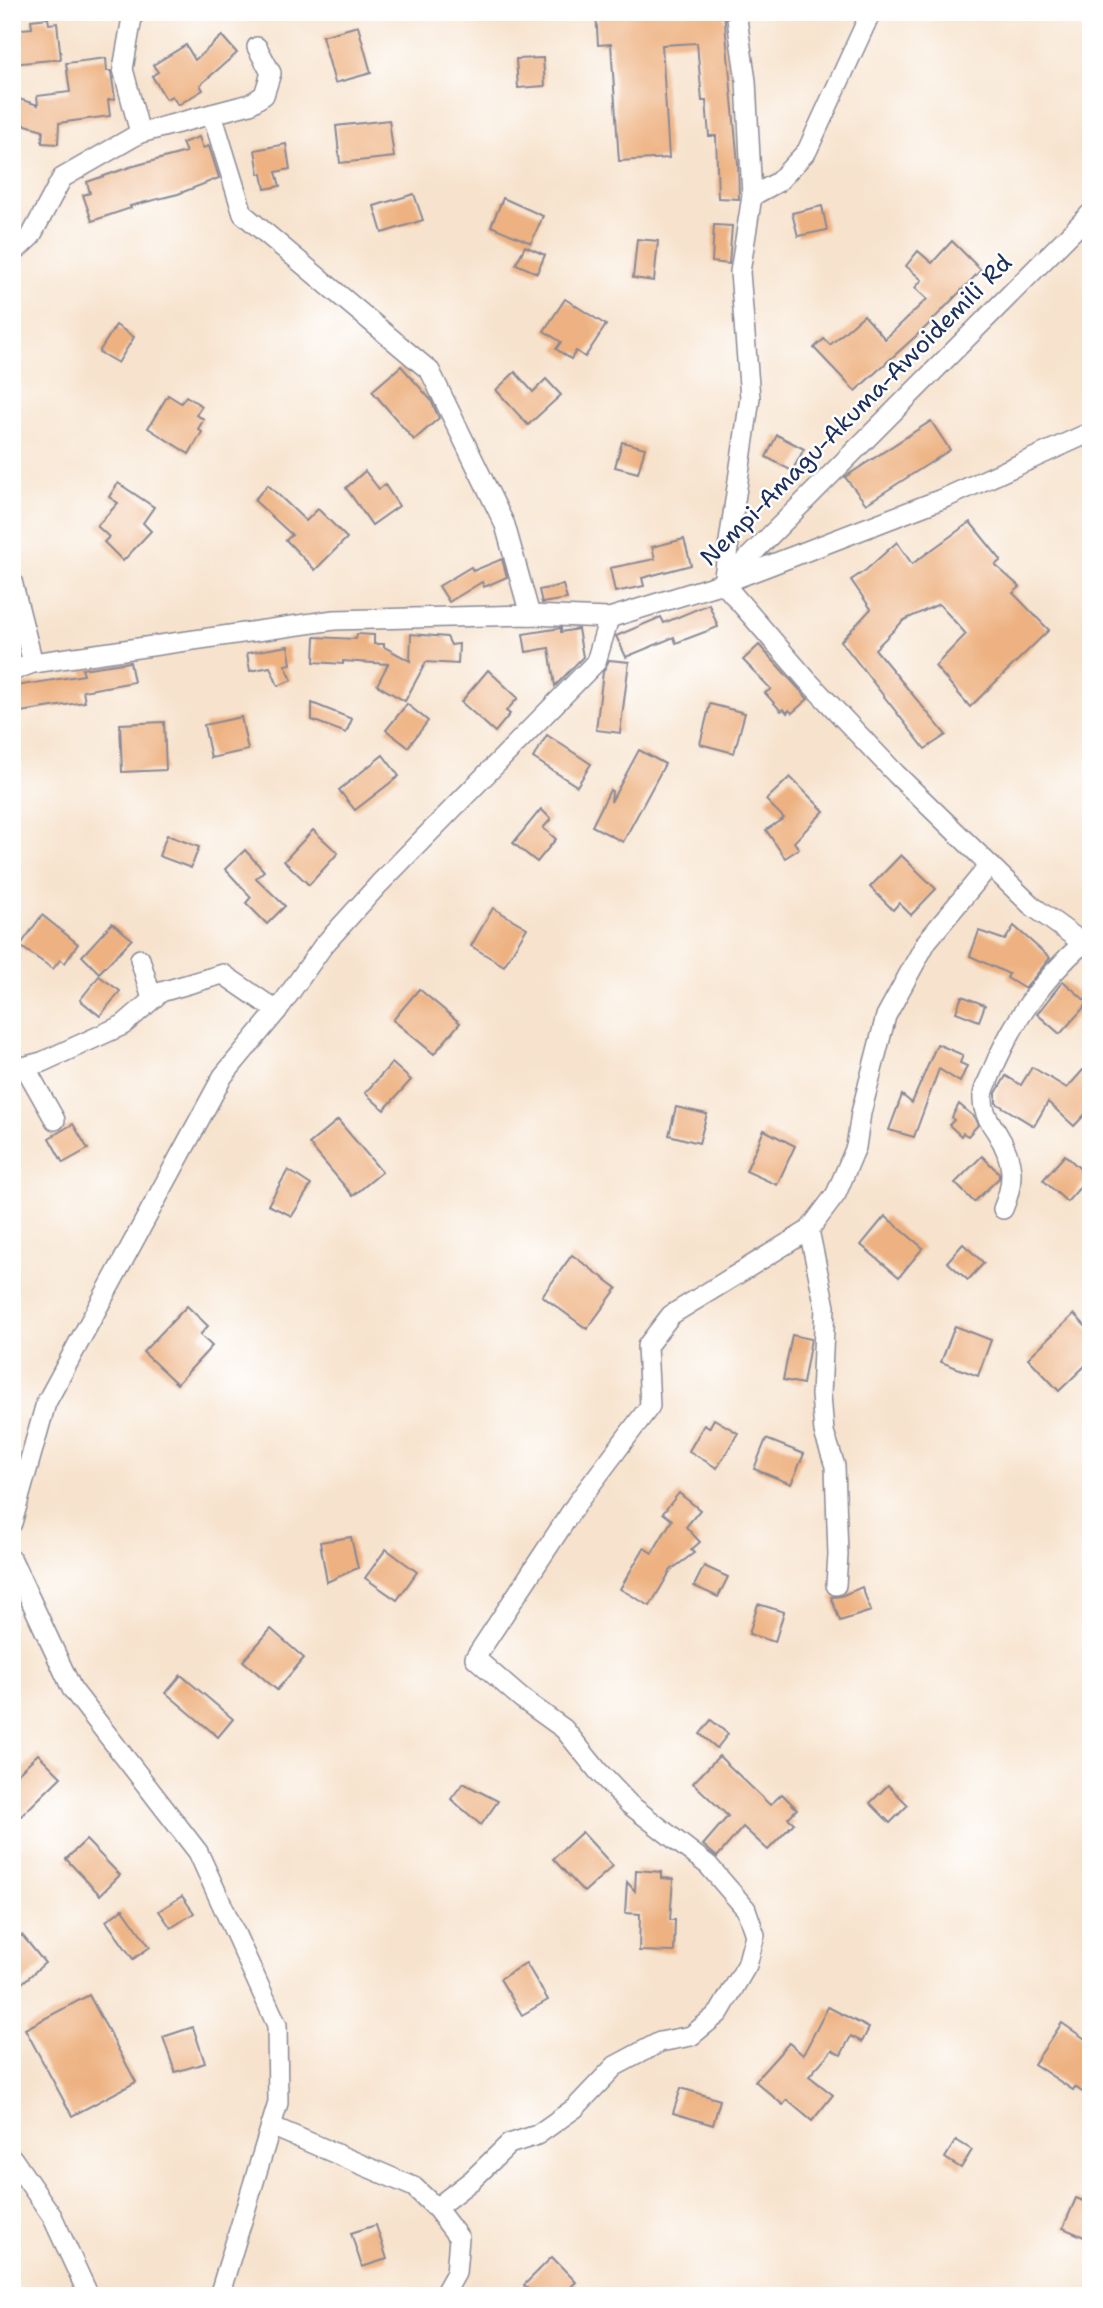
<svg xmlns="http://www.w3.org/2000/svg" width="1103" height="2308" viewBox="0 0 1103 2308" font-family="'Shantell Sans',sans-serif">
<rect width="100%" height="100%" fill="#fff"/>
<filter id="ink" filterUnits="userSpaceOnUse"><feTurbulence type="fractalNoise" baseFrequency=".0143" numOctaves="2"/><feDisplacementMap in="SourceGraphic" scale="14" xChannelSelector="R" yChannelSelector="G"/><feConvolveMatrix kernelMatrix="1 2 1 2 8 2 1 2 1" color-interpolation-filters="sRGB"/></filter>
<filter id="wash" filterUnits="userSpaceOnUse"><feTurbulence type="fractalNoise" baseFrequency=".00686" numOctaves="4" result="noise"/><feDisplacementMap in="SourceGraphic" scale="28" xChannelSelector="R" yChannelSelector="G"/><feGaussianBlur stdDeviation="1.57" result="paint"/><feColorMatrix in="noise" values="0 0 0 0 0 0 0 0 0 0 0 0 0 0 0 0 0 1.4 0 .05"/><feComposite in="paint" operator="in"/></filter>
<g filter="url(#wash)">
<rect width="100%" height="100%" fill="#f7e3cd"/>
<g id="blocks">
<g fill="#eeb282">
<path d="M596 12H724L738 164 739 199 718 198 716 136H709L706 101H702L697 43 662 45 669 158 619 161 611 44 598 45Z"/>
<path d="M48 18 49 24 57 23 61 59 12 64V30L32 28 31 20Z"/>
<path d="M358 26 371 73 335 83 322 36Z"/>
<path d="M222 36 237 53 200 85 203 90 178 105 172 96 166 99 152 76 158 72 153 65 186 45 195 60Z"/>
<path d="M106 58 107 71H111L115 99 108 100 110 116 59 123 58 144 42 143 43 130 12 121 16 98 38 105 37 96 70 92 66 63Z"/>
<path d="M543 58 545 86 518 88 516 59Z"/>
<path d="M389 120 394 157 340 163 336 126Z"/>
<path d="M199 137 203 148 209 146 219 178 178 194 130 206 131 208 92 221 83 195 90 193 87 182 130 167 186 152 182 143Z"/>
<path d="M286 144 290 169 276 172 280 186 265 189 262 174H259L255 150Z"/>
<path d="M414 194 423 220 382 233 374 206Z"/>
<path d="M503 198 543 216 531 243 491 226Z"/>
<path d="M822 206 827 230 798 236 792 213Z"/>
<path d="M714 225 732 226 729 264 712 262Z"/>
<path d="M637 239 658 241 654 281 633 278Z"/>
<path d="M952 241 981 270 926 327 855 391 814 348 824 339 830 345 864 315 885 339 927 299 915 288 922 280 906 266 918 251 932 263Z"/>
<path d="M525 246 545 255 537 273 516 264Z"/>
<path d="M565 299 606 325 585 357 576 351 571 359 556 349 561 342 544 331Z"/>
<path d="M116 325 134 337 118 363 99 352Z"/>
<path d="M401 366 431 400 439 418 414 440 372 391Z"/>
<path d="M515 372 533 392 546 379 561 395 528 425 496 390Z"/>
<path d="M168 395 181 403 186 396 202 406 196 415 204 419 198 429 202 432 189 454 148 428Z"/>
<path d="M931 421 950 450 866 504 845 477Z"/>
<path d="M777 435 804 449 792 471 766 457Z"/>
<path d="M622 442 645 448 638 473 615 467Z"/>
<path d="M365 471 379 489 385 485 399 506 372 525 346 488Z"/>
<path d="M118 483 154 507 143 523 151 531 123 561 104 542 109 537 97 526 118 503 109 497Z"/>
<path d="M268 485 306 521 318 509 347 538 315 570 286 540 292 535 254 500Z"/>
<path d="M970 522 1001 560 995 565 1020 587 1013 593 1049 630 970 707 935 666 966 634 939 604 904 620 875 649 946 735 925 749 841 641 871 609 851 580 866 570 897 542 912 564Z"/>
<path d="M684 539 691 565 642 578 644 586 615 592 610 568 655 559 652 547Z"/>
<path d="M502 559 507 577 484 587 482 582 449 602 439 586 471 567 473 571Z"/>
<path d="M563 585 567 599 542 603 539 590Z"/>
<path d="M709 604 718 627 676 643 674 637 626 657 616 636 661 617 664 623Z"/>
<path d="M561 628V632L578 629 583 657 555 686 549 648 526 652 523 634Z"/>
<path d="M357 634 374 635V644H384V647L410 661 411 634 447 637 451 645 459 644 458 664 426 662 405 701 377 685 388 664 343 661V664L314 662 315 637 356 639Z"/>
<path d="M759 645 808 699 792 713 789 710 787 713 784 709 781 711 765 693 771 689 743 660Z"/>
<path d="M288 646 291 664 285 665 292 680 278 686 270 667 250 671 247 653Z"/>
<path d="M609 660 629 662 620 733 596 730 603 672Z"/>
<path d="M130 662 134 682 83 691 85 702 20 712 16 686 84 675 82 669Z"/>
<path d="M488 670 518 698 506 711 510 714 495 732 461 702Z"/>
<path d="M312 703 352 719 346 733 312 720Z"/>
<path d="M407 704 428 721 408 747 386 730Z"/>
<path d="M710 704 745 713 734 753 700 744Z"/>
<path d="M241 717 248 750 211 758 204 725Z"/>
<path d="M164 722 166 770 122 772 120 724Z"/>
<path d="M547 735 591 764 577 786 533 758Z"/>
<path d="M639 750 665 764 623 842 592 826 610 790 612 791 611 802Z"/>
<path d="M383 755 399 776 355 810 339 790Z"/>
<path d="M790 777 824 811 794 842 799 849 785 858 766 830 784 818 766 800Z"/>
<path d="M541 809 551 819 543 828 556 839 537 862 513 843Z"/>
<path d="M313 830 338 853 309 885 284 861Z"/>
<path d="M167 835 199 847 191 868 159 856Z"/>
<path d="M245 850 264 871 256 878 285 906 267 924 246 903 251 897 225 869Z"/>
<path d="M901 855 936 889 911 915 899 903 893 910 870 887Z"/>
<path d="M493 908 527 928 504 966 471 946Z"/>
<path d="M42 915 78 944 65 963 60 960 53 969 20 946Z"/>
<path d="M112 923 132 939 99 973 82 956Z"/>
<path d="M1014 926 1050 958 1025 989 1007 978 1009 974 970 956 979 931 1005 940Z"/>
<path d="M99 976 120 991 100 1016 80 1000Z"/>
<path d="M1063 981 1088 1003 1060 1034 1037 1014Z"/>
<path d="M419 989 460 1023 434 1054 393 1020Z"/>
<path d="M962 996 985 1005 979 1021 956 1012Z"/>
<path d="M937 1044 963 1055 960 1063 967 1066 960 1082 939 1069 914 1137 889 1130 902 1095 912 1103Z"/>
<path d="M392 1063 411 1080 384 1110 365 1093Z"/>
<path d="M1032 1067 1067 1088 1083 1070 1091 1077V1108L1074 1126 1048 1102 1034 1126 996 1103V1093L1006 1076 1021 1085Z"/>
<path d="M959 1104 974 1117 978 1125 968 1136 963 1133 961 1136 949 1125 954 1120 952 1117Z"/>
<path d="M676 1107 707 1114 699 1143 669 1135Z"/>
<path d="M338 1120 382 1172 353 1196 309 1144Z"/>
<path d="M73 1124 88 1149 63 1163 49 1138Z"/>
<path d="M764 1130 795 1146 777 1185 746 1171Z"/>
<path d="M1065 1155 1089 1177 1067 1202 1043 1180Z"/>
<path d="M982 1156 999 1173V1178L974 1202 955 1183Z"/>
<path d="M288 1170 311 1185 292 1216 268 1205Z"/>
<path d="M885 1216 923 1248 899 1277 861 1245Z"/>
<path d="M963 1244 984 1263 968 1280 947 1262Z"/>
<path d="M572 1255 617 1288 587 1329 542 1296Z"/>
<path d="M187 1306 208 1326 200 1335 212 1346 177 1384 143 1352Z"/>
<path d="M1074 1314 1091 1332V1360L1059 1391 1028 1358Z"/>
<path d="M955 1326 991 1340 978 1376 941 1362Z"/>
<path d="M792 1335 811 1339 803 1384 783 1380Z"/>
<path d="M714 1419 738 1433 717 1468 689 1451 704 1425 709 1428Z"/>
<path d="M766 1439 804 1454 791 1484 754 1469Z"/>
<path d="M679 1493 700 1510 686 1527 700 1542 691 1550 694 1553 671 1570 650 1606 620 1589 644 1548 652 1553 672 1520 663 1513Z"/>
<path d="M351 1537 358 1568 327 1582 320 1542Z"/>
<path d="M386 1549 417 1572 397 1600 365 1578Z"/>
<path d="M704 1566 728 1577 718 1597 694 1586Z"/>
<path d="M862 1587 871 1611 840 1621 831 1597 841 1596Z"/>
<path d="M758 1604 784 1612 775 1642 749 1634Z"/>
<path d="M271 1629 304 1658 277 1690 243 1661Z"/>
<path d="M181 1675 233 1719 218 1737 166 1693Z"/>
<path d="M711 1720 728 1734 717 1748 700 1734Z"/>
<path d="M38 1754 61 1777 12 1825V1779Z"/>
<path d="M719 1756 770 1805 782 1794 797 1809 788 1818 794 1823 768 1850 743 1827 717 1857 703 1845 728 1816 693 1783Z"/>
<path d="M463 1783 498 1801 481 1825 451 1799Z"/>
<path d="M888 1785 908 1805 890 1823 870 1803Z"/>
<path d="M582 1832 613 1866 584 1892 553 1859Z"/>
<path d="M86 1840 120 1875 100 1895 66 1859Z"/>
<path d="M636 1870 661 1872V1878L673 1879 670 1920H675L674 1952 639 1951 640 1914 625 1913 627 1882 635 1891Z"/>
<path d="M182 1896 194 1913 171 1928 159 1911Z"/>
<path d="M123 1909 150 1947 133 1959 106 1921Z"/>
<path d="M22 1935 45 1963 21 1984 12 1973V1943Z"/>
<path d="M526 1963 548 2000 522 2015 500 1979Z"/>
<path d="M89 1995 136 2082 72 2116 25 2029Z"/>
<path d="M828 2007 869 2028 862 2042 851 2036 841 2055 832 2050 809 2076 833 2095 812 2121 787 2100 783 2105 755 2081 789 2043 803 2055Z"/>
<path d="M1062 2023 1091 2043V2063L1085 2071 1091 2075V2098L1075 2087 1073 2090 1034 2064Z"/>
<path d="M193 2027 205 2063 175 2072 163 2037Z"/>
<path d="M681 2088 720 2100 713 2125 673 2113Z"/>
<path d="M956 2140 972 2150 961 2168 945 2158Z"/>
<path d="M1076 2198 1091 2204V2240L1063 2228Z"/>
<path d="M376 2225 387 2259 362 2267 351 2233Z"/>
<path d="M552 2257 576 2282 562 2296H534L524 2285Z"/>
</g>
</g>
</g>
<g filter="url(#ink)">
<use href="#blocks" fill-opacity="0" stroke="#898996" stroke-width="2"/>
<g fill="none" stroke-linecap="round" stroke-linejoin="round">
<g stroke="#898996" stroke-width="22">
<g id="minor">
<path d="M133 12 123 69 140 133"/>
<path d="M736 12 746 81 752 196 740 272 750 398 723 583 807 680 896 774 1031 905 1091 949"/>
<path d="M212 114 250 104 264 95 271 73 257 47"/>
<path d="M752 196 778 182 807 151 871 12"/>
<path d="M12 254 31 236 62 178 140 133 212 114 243 214 430 371 505 525 530 615"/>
<path d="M12 581 33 663"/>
<path d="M729 581 947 497 1091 432"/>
<path d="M12 671 33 663 334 620 530 615 609 618 723 583 1091 213"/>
<path d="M140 959 152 999"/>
<path d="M25 1067 55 1120"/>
<path d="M12 1070 42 1062 123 1025 161 992 223 974 277 1011"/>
<path d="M1003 1209C1015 1181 1014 1160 997 1133 990 1122 983 1113 983 1099 982 1091 988 1082 991 1074 1012 1022 1041 981 1083 943"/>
<path d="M809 1230 825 1307 821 1395 824 1432 835 1466 838 1555 836 1585"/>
<path d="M12 1523 46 1403 223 1076 277 1011 323 946 379 884 596 662 609 618"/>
<path d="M12 1560 72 1689 198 1852 277 2025 278 2103 219 2296"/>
<path d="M271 2126 414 2187 436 2208 459 2238 456 2273 443 2296"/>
<path d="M12 2158 52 2216 89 2296"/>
<path d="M436 2208 472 2180 509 2144 537 2135 575 2108 615 2066 660 2042 691 2036 719 2013 747 1965 755 1935 746 1909 708 1865 629 1804 598 1771 564 1729 521 1698 475 1658 577 1503 650 1406 647 1346 671 1315 809 1230 836 1194 856 1147 861 1113 886 1016 927 941 989 866"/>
</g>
</g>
<use href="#minor" stroke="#fff" stroke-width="19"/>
</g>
</g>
<g text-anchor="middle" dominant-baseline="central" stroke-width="5" stroke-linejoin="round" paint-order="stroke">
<g font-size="24" fill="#1b2f5e" stroke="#fff">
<text transform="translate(856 410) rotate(-45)">Nempi-Amagu-Akuma-Awoidemili Rd</text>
</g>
</g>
<rect width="1103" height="2308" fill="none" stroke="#fff" stroke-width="42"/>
</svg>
